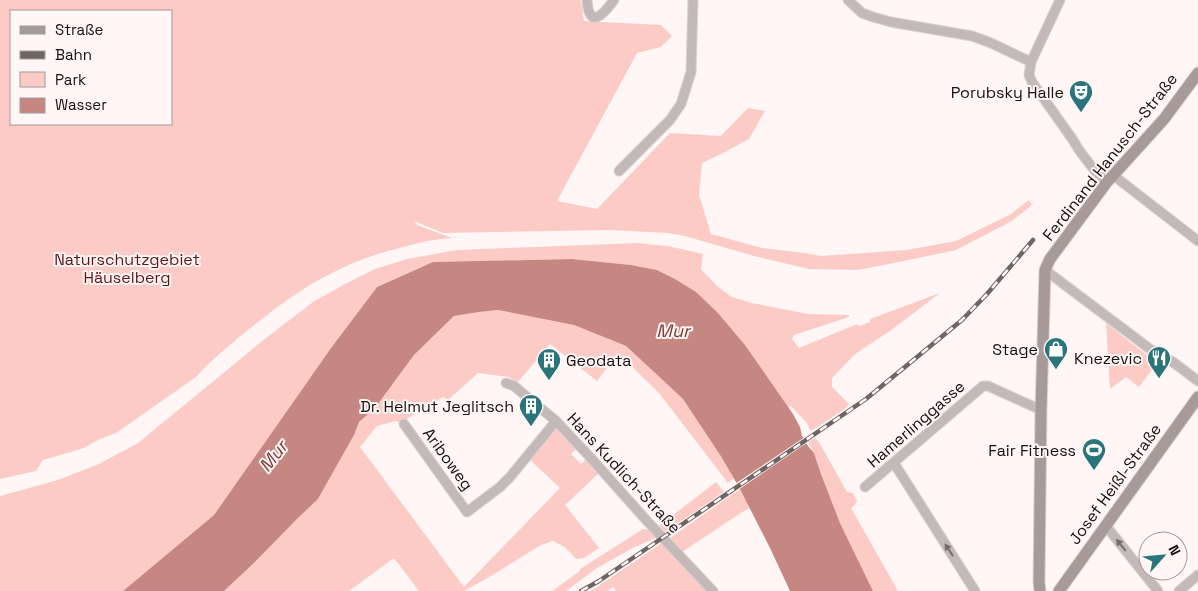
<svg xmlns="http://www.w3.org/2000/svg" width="1198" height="591" viewBox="0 0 1198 591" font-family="'Space Grotesk',sans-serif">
<rect width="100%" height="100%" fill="#fff6f5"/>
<g fill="#fdcbc6" fill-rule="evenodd">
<path d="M0 0H579L581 1 584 21 661 25 672 36 661 47 637 53 557 201 597 209 670 133 721 136 748 108 765 111 749 139 723 153 702 163 699 195 711 234 762 248 805 253 821 256 907 250 956 241 1011 214 1029 200 1032 205 1012 221 956 250 899 262 857 270 809 269 754 256 685 236 668 233 611 230 443 233 414 221 417 225 452 238C435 239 420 242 403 247 379 253 354 261 332 273 303 287 277 307 253 326 233 342 213 358 196 377L116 433 100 439 84 448 43 460 36 471 0 479ZM11 11H171V124H11Z"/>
<path d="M636 243 668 246 703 254 701 269 717 286 732 297 752 303 808 314 849 315V317L794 335 792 339 799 348 857 324 859 326 870 322V319L940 293 890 331 855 354 832 378V387L849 404 845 409 811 431 806 422 791 406 788 408 745 345 718 313 675 279 657 270 631 265 572 259 433 262 377 287 331 348 214 515 123 591H0V496L58 480 99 464 138 443 266 338 313 302 347 283 375 269 407 259 457 250Z"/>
<path d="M498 310 574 325 626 346 683 399 722 458 734 478 728 483 659 393 618 353 597 381 550 344 517 383 509 377 478 373 448 400 443 397 400 423 395 421 377 426 360 447 464 587 560 488 529 459 553 430H557L576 449 571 454 581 464 586 459 599 473 565 505 599 548 584 558 576 559 565 547 553 541 541 545 491 576 464 591H419L394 558 349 591H224L254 563 297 519 318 499 354 435 359 422 375 408 414 355 454 316 479 312Z"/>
<path d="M1106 323 1157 363 1139 387 1126 377 1110 389Z"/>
<path d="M815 438 819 442 847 492 853 493 857 501 855 505 851 508 898 591H873L840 523 821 474 814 453 808 442Z"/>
<path d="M716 482 724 492 665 532 659 526Z"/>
<path d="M740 489 750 507 682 552 670 538Z"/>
<path d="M643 529 652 530 657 537 631 549 597 568 566 591H552L580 571V569Z"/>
<path d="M662 543 708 591H616L613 587 608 591H591Z"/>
</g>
<path fill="#c68782" d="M572 259 631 265 657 270 675 279 696 292 718 313 745 345 793 414 800 427 802 436 808 446 814 453 821 474 840 523 873 591H790L770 548 740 489 722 458 683 399 626 346 574 325 498 310 479 312 454 316 414 355 375 408 359 422 354 435 318 499 297 519 254 563 224 591H123L214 515 331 348 377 287 433 262Z"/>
<path fill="#fff6f5" d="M805 437 808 442 738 490 735 484Z"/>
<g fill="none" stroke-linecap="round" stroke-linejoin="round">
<g stroke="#dad1d0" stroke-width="11">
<g id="street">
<path d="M587 0C589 30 603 15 614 0"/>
<path d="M848 0 862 13 873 17 891 22 972 36 991 43 1031 62 1029 75 1032 82 1073 140 1079 150 1095 171 1107 182"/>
<path d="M1031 62 1060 0"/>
<path d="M619 171 670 120 681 104 691 72 693 0"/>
<path d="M1113 175 1198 241"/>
<path d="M1045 270 1150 349 1173 362 1198 381"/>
<path d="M506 383 514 386 556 421 590 457 647 521 713 591"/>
<path d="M404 424 467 512 500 487 510 477 556 421"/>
<path d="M894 463 975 591"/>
<path d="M865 487 983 386H988L1041 410"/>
<path d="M1106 526 1158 591"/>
<path d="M1179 591 1198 575"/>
</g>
</g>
<g stroke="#dad1d0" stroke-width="13">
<g id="secondary">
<path d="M1040 591 1039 582 1041 410 1045 270 1050 259 1107 182 1164 119 1198 73"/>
<path d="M1059 591 1198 397"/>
</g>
</g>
<use href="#street" stroke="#c3b9b8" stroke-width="9"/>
<use href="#secondary" stroke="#a89a99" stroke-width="11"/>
<g stroke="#6e6665" stroke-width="4.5">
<path id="rail" d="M581 591 599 581 668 534 866 399 962 320 987 294 1033 240"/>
</g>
<use href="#rail" stroke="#fff6f5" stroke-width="2.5" stroke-dasharray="8" stroke-linecap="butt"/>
</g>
<defs><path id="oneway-solid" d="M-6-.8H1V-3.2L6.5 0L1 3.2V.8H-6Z" transform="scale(1.25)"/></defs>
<g fill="#766d6c">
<use href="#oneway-solid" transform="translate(1121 545) rotate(-129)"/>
<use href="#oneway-solid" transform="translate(949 550) rotate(-123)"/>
</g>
<defs>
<g id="theatre-pin" transform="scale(1.25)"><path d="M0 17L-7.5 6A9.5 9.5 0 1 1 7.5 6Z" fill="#2a747b" stroke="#fff6f5"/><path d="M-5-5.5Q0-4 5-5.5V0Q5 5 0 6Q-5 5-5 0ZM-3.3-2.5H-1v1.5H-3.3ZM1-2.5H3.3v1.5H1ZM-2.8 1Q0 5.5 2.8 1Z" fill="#fff"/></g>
<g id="shop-pin" transform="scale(1.25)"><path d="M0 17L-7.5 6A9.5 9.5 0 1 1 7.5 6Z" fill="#2a747b" stroke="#fff6f5"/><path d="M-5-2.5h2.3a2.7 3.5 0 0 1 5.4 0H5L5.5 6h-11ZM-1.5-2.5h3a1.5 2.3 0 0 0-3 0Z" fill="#fff"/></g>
<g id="restaurant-pin" transform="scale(1.25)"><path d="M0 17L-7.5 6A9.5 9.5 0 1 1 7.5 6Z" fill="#2a747b" stroke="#fff6f5"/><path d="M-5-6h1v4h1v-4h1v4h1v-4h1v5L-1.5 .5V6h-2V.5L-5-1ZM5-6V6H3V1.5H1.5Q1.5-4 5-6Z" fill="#fff"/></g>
<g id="building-pin" transform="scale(1.25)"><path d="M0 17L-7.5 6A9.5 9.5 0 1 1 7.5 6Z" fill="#2a747b" stroke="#fff6f5"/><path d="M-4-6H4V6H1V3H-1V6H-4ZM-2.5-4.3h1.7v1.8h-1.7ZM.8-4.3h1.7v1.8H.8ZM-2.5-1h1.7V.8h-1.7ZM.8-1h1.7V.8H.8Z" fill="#fff"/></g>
<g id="stadium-pin" transform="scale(1.25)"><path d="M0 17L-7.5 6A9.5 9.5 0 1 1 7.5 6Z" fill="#2a747b" stroke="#fff6f5"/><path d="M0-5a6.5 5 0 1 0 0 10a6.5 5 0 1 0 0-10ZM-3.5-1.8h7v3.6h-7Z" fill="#fff"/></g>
</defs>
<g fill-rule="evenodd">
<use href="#theatre-pin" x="1081" y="92"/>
<use href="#shop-pin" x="1056" y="349"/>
<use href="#restaurant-pin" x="1159" y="358"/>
<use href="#building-pin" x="549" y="360"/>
<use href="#building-pin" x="531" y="406"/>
<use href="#stadium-pin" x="1094" y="450"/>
</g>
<g text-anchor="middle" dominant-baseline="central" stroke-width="4" stroke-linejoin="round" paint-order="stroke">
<g font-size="16" fill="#17100f" stroke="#fff6f5" text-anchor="end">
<text x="1064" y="92">Porubsky Halle</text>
<text x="1038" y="349">Stage</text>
<text x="1142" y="358">Knezevic</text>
<text x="566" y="360" text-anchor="start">Geodata</text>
<text x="514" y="406">Dr. Helmut Jeglitsch</text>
<text x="1076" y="450">Fair Fitness</text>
</g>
<g font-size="16" fill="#17100f" stroke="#fff6f5">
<text transform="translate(1110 157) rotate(-52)">Ferdinand Hanusch-Straße</text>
<text transform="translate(916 424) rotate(-41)">Hamerlinggasse</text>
<text transform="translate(448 459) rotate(54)">Ariboweg</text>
<text transform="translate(624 473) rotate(47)">Hans Kudlich-Straße</text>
<text transform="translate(1115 484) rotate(-54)">Josef Heißl-Straße</text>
</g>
<g font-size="16" fill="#601415" stroke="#fff6f5">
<text x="127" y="259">Naturschutzgebiet<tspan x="127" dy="18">Häuselberg</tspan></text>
</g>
<g font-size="18" font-style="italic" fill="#833532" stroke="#fff6f5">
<text x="673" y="330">Mur</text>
<text transform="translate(273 456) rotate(-52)">Mur</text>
</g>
</g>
<rect x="10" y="10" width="162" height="115" fill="#fff6f5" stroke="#a29a99"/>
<rect x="20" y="26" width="25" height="8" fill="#a89a99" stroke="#a29a99"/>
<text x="55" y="35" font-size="15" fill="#17100f">Straße</text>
<rect x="20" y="51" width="25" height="8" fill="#6e6665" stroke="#a29a99"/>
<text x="55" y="60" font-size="15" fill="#17100f">Bahn</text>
<rect x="20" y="72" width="25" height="15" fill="#fdcbc6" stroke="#a29a99"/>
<text x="55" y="85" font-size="15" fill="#17100f">Park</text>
<rect x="20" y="98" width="25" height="15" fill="#c68782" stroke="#a29a99"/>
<text x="55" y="110" font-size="15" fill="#17100f">Wasser</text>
<g transform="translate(1163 556) rotate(63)"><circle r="24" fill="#fff6f5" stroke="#a29a99"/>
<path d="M0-4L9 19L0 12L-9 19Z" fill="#2a747b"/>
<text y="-8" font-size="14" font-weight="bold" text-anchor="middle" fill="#17100f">N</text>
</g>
</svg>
